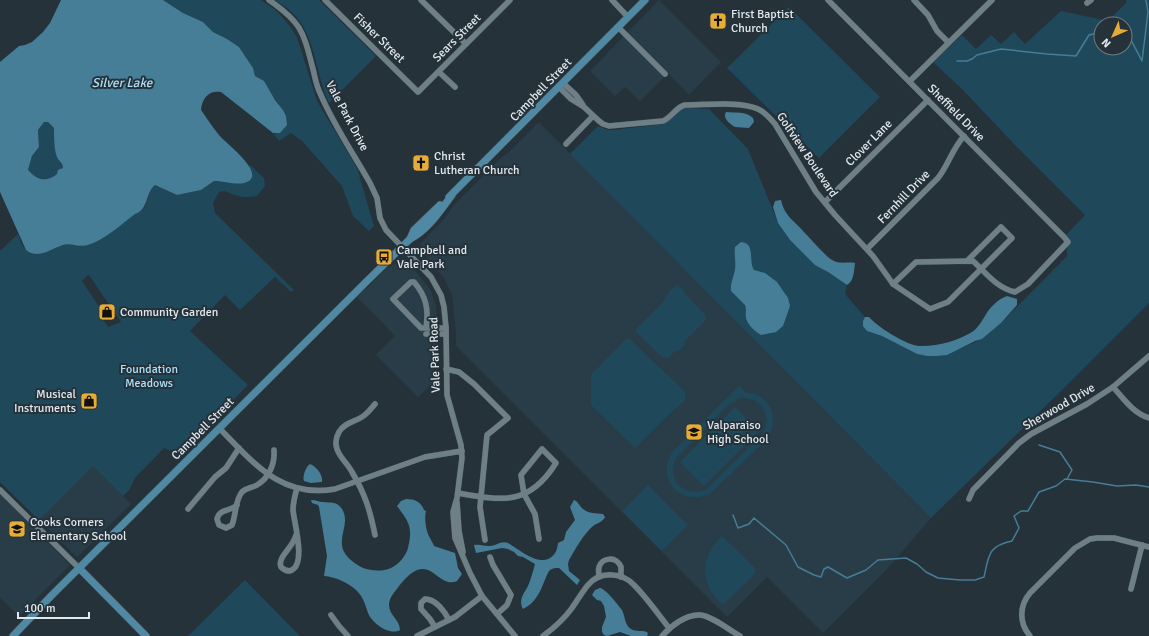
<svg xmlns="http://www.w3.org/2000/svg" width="1149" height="636" viewBox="0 0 1149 636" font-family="Signika,sans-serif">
<rect width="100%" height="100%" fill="#253239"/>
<g fill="#283d47">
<path d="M659 0 721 62 689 95 668 73 640 101 625 87 615 96 590 71Z"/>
<path d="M539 122 931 518 888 568 823 633 767 577 727 617 456 346V331L452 295 444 278 421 250 420 244 445 218 454 205 500 159 509 152Z"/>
<path d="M399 261H406L422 279 431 291 436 306 438 378 418 397 376 355 395 336 356 296 370 285 387 268Z"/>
<path d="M93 466 131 504 77 557 39 520Z"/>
<path d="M0 494 70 565 19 616 0 598Z"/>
</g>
<g fill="#1f485b" fill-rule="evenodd">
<path d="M163 0H261L277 11 289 25 297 37 317 101 357 168 374 226 369 231 353 216 342 186 302 141 291 133 279 141 273 133 275 134 284 128 283 110 260 79 255 76 253 68 239 47 227 39 213 32 203 22 183 13Z"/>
<path d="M275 0H319L376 56 329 103C316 76 316 40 297 18 291 10 283 5 275 0Z"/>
<path d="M1126 0H1149V303L1057 395 931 518 570 154 598 126 608 130H613L664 124C672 120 676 112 684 108L709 109 748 149 778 223 790 240 823 269 847 285 845 294 865 317 863 321 867 331 882 336 917 354 927 356H936L964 347 982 339 1001 323 1067 256 1066 235 1085 215 1013 143 963 90 933 62 962 35 976 49 991 35 1001 44 1014 32 1025 44 1061 11 1108 21 1127 2ZM1101 24H1125V48H1101Z"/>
<path d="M789 7 880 97 819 158 727 68Z"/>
<path d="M44 122H48L54 128C54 140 54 155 63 163V168C52 182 41 185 28 171L32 156 39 147 38 130Z"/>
<path d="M248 163 264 178 265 186 257 196C250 197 242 198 235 195 228 193 226 190 219 192L213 203 215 213 294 290 291 292 275 277 240 310 225 295 190 331 248 385 179 454 164 448 135 478 130 489 123 496 93 466 39 520 0 482V251L18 234C20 239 22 246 26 250 36 261 53 248 63 245 72 242 80 249 90 244 107 236 121 219 139 212L145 207 151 188 155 185 177 195 201 190 214 181 235 183 250 166ZM88 275H89L121 322 108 327 98 311 100 308 82 281Z"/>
<path d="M677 284 685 292 684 293 706 316V320L684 342 686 344 677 352 675 351 668 358 662 357 636 332V329L663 302 669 292Z"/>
<path d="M626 339H630L685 392V400L676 408 635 448 591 405V375Z"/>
<path d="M740 385C741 387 744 391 746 392 751 394 756 393 761 397 776 407 776 426 766 440L711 493C681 509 653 477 674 450ZM740 398C760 396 773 415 763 433L707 489C685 499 665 479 676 458L729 404Z"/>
<path d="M735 407 759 431 704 486 680 462Z"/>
<path d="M648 485 688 525 662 551 622 511Z"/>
<path d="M722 536 755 568V572L751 578 723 605C699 584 700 557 722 536Z"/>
<path d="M245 580 300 636H188Z"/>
</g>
<g fill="#467d97" fill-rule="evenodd">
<path d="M61 0H163L183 13 203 22 213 32 227 39 239 47 253 68 255 76 264 81 275 100 283 110 286 116 287 125 280 133H273L221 92C209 90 202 98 201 110 207 118 212 127 219 135 224 142 267 173 247 182 238 186 224 181 214 181L201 190 177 195 155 185C145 193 149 209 135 214 122 224 104 240 88 245 77 248 71 242 63 245 51 249 38 260 26 250L0 192V62L19 46 25 45 32 42 43 32 50 23ZM44 122H48L54 128C54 136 54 150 57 157 59 162 63 162 63 168L58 170 57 174C46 183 37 180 28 170L32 156 39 147 38 130Z"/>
<path d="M726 112C735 113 746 111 753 118L754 122 749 128 735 127C730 124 722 118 726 112Z"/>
<path d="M781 200C785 217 793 219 803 231 811 239 819 249 828 257 839 266 844 261 855 263 854 271 854 281 847 285L828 272 815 265 790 240 778 223 773 207 775 201Z"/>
<path d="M741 242C756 243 748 261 754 270L765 273 777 282 788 298 790 306 783 326 776 332 761 335C755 331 748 326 746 318 745 313 747 310 745 305L731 291C730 283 734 277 735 269 736 262 734 255 735 247Z"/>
<path d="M1007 296 1017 299V305L1001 323 982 339 975 341 947 355 936 356H927L917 354 882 336 867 331 863 326V321L865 317H869C876 326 908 346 919 346 936 347 957 341 972 332 978 328 981 322 985 316 989 308 998 299 1007 296Z"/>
<path d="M310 464C317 467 323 475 322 482L311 483 304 481C302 477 306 466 310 464Z"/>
<path d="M406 499C415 499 421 502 424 510L426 511C424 518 426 532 430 538 431 540 433 543 434 546L455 553 458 568 462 574 457 581C436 590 430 546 399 586 395 592 389 597 389 605 389 615 400 620 400 630 389 636 372 623 368 613 365 605 364 598 357 591 349 583 336 577 324 576L327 556 319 507 318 505 312 503 311 500C316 500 319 502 323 502 331 503 337 501 342 509 354 529 324 546 361 567 369 571 382 572 391 568 398 565 406 556 408 548 413 527 409 522 397 506L401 501Z"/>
<path d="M574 500C579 502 579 506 583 509 589 514 596 513 603 514L605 517C603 522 597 523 593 526 583 535 576 548 569 560L568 564 569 571 580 580 577 585 559 568C556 568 553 568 550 570 547 573 546 578 544 582 540 593 534 604 523 609 518 601 524 593 528 586 531 579 533 571 535 564L523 557 518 556 514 552 508 549 502 548 476 553 474 545C480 544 484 546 489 546 496 546 501 540 508 543 519 549 537 566 550 558 556 554 557 550 558 543L564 540 566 532 575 520 570 507Z"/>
<path d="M600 588C606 589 618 605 622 610 625 616 625 626 631 629 636 632 642 630 647 632L648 634 647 636H631L620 632 607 636 604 635 602 632V627L606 617 604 606 601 601 597 600 592 595 595 590Z"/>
</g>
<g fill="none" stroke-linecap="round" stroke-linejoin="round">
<g stroke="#467d97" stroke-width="1.5">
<path d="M1125 31 1131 40 1142 61 1148 12 1146 0"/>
<path d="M957 61H967L972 59 977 55 1001 49 1047 54 1076 56 1089 35 1101 32"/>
<path d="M1039 445 1060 452 1072 470 1067 479"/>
<path d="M733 515 738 528 749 524 754 518 786 545 798 567 814 575 821 577 824 569 828 567 847 578 866 570 878 560 906 558 917 564 926 572 938 578 960 580H975L984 577C989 555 988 546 1012 541L1019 528 1014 516 1021 511H1028L1039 492 1056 486 1065 479 1093 482 1117 486 1136 485 1149 487"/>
</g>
<g stroke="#445056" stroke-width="6">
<g id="minor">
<path d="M269 0C302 23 303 31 313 69 315 77 316 85 320 93 333 124 353 153 370 183L377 198 380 218 386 230 431 277 441 295 444 307 446 328 447 395 461 445 462 458 457 498 453 512 455 538 470 573 482 596 515 636"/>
<path d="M325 0 418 92 510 0"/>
<path d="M421 0 466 44"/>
<path d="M612 0 628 17"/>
<path d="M828 0 1064 237 1068 242 1028 284 1015 292C997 288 986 273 973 261L916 262 893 284"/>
<path d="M914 0 928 15 937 31 948 42"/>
<path d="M1087 3 1091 0"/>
<path d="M618 27 665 74"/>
<path d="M439 72 455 87"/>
<path d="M910 81 992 0"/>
<path d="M563 83 576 95 583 105"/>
<path d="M559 87 571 99 584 107 599 121 603 124 609 126 663 121C672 117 676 107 685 105 705 105 741 101 758 109 765 112 770 118 775 124L816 192 835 215 873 256 893 284 930 309 948 302 1012 238 1001 227 967 261"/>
<path d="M566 144 593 116"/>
<path d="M825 202 928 100"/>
<path d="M867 249 938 178C949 164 951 151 964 136"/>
<path d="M426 328C429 309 426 296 414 282H411L393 299 421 328C429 328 437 328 446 328"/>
<path d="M426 334H446"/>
<path d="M446 369 459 372 474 384 508 418 487 435 480 507 485 540"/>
<path d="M1113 387C1124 399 1133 413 1149 418"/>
<path d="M375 404C371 409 367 414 362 417 354 422 344 423 339 432 336 437 335 443 337 449 340 458 348 464 352 472 365 494 370 510 375 535"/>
<path d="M220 429C253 462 281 499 335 489L425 457 462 451"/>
<path d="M0 490 79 568"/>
<path d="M458 493C503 501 529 506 556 463L542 449 521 475 524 494 535 514 539 539"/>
<path d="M969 499 973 490 1019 443 1031 434 1087 404 1113 387 1149 356"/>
<path d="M457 502 459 531 463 552"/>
<path d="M237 505C230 512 220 508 217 519L219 525 226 528 232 525C236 515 235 500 242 492 246 488 252 488 257 485 269 478 275 464 274 450"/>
<path d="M188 509 215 477 226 468 239 448"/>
<path d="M296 535C293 548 277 557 281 567 284 570 288 572 292 570 306 563 294 522 293 510 293 502 295 495 297 488"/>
<path d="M490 557 493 565 511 595 507 605 497 614"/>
<path d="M599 577C599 574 598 570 599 567 602 557 617 556 621 567 621 570 621 574 621 577"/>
<path d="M1131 589 1142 545"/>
<path d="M331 615 339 626 348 636"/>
<path d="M435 627 430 619 421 609V603L425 599C436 599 445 612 449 620"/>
<path d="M417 636 455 617 482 596"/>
<path d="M543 636C554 628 564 619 572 608 577 601 582 592 588 585 600 571 622 572 634 585 647 598 658 614 669 628"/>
<path d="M662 636C671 626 686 614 700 615 712 616 729 630 740 636"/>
<path d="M1030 636C1019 623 1019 606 1030 593L1075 548 1090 539 1097 538H1114L1149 547"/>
</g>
</g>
<g stroke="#445056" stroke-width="8">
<g id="major">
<path d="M449 197 645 0"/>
<path d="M410 239 414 230 440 205"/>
<path d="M79 568 146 636"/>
<path d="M13 636 51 596 366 282 410 239C428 230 440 211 452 195"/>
</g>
</g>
<use href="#minor" stroke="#6f7f86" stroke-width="5.5"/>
<use href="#major" stroke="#4f89a3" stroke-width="7"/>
</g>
<defs>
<g id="church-square" transform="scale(0.9)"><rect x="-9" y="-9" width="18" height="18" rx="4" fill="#e6ac36" stroke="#253239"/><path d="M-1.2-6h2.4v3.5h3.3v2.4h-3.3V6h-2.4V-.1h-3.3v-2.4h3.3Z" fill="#111"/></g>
<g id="bus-square" transform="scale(0.9)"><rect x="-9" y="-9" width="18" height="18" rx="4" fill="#e6ac36" stroke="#253239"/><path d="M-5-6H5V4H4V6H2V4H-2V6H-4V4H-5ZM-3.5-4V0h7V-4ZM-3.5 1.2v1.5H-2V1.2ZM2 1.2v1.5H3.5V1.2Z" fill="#111"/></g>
<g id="shop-square" transform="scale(0.9)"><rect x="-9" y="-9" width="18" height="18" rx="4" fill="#e6ac36" stroke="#253239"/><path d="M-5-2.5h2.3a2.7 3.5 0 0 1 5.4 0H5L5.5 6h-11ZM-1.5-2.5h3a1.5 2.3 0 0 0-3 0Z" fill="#111"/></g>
<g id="school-square" transform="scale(0.9)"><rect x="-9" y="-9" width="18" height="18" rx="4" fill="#e6ac36" stroke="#253239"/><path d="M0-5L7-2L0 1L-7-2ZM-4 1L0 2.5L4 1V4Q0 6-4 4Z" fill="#111"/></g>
</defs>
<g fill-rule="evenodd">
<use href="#church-square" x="718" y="21"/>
<use href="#church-square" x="421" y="163"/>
<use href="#bus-square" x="384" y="257"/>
<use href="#shop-square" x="107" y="312"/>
<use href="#shop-square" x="89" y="401"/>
<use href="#school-square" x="694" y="432"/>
<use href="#school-square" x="17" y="529"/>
</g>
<g text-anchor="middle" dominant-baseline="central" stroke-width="4" stroke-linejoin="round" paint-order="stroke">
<g font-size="12" fill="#e1e9ee" stroke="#253239" text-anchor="start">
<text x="731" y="14">First Baptist<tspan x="731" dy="14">Church</tspan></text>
<text x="434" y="156">Christ<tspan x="434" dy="14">Lutheran Church</tspan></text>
<text x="397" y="250">Campbell and<tspan x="397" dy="14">Vale Park</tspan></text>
<text x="120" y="312">Community Garden</text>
<text x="76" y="394" text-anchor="end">Musical<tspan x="76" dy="14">Instruments</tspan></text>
<text x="707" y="425">Valparaiso<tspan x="707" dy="14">High School</tspan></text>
<text x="30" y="522">Cooks Corners<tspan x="30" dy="14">Elementary School</tspan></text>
</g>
<g font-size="12" fill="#e1e9ee" stroke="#253239">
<text transform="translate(379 38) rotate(44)">Fisher Street</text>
<text transform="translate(457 38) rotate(-45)">Sears Street</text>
<text transform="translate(541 90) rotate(-46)">Campbell Street</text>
<text transform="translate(956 113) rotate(45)">Sheffield Drive</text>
<text transform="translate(347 116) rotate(62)">Vale Park Drive</text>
<text transform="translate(869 143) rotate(-45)">Clover Lane</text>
<text transform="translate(807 155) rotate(56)">Golfview Boulevard</text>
<text transform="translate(904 197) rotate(-46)">Fernhill Drive</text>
<text transform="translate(435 355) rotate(-92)">Vale Park Road</text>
<text transform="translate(1059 407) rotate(-30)">Sherwood Drive</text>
<text transform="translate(203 429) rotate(-45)">Campbell Street</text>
</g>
<g font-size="12" fill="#afdff8" stroke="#253239">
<text x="149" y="369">Foundation<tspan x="149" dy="14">Meadows</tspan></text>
</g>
<g font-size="13" font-style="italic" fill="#aedef7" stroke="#253239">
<text x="122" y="83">Silver Lake</text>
</g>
</g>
<g transform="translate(1113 36) rotate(225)"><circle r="19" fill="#253239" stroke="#707b81"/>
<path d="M0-3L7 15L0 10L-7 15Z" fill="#e6ac36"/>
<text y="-6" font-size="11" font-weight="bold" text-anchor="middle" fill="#e1e9ee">N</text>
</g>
<path d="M18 612v6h71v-6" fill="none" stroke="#e1e9ee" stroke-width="2"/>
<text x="24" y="612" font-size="12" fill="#e1e9ee" stroke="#253239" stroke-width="3" paint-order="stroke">100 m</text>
</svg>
